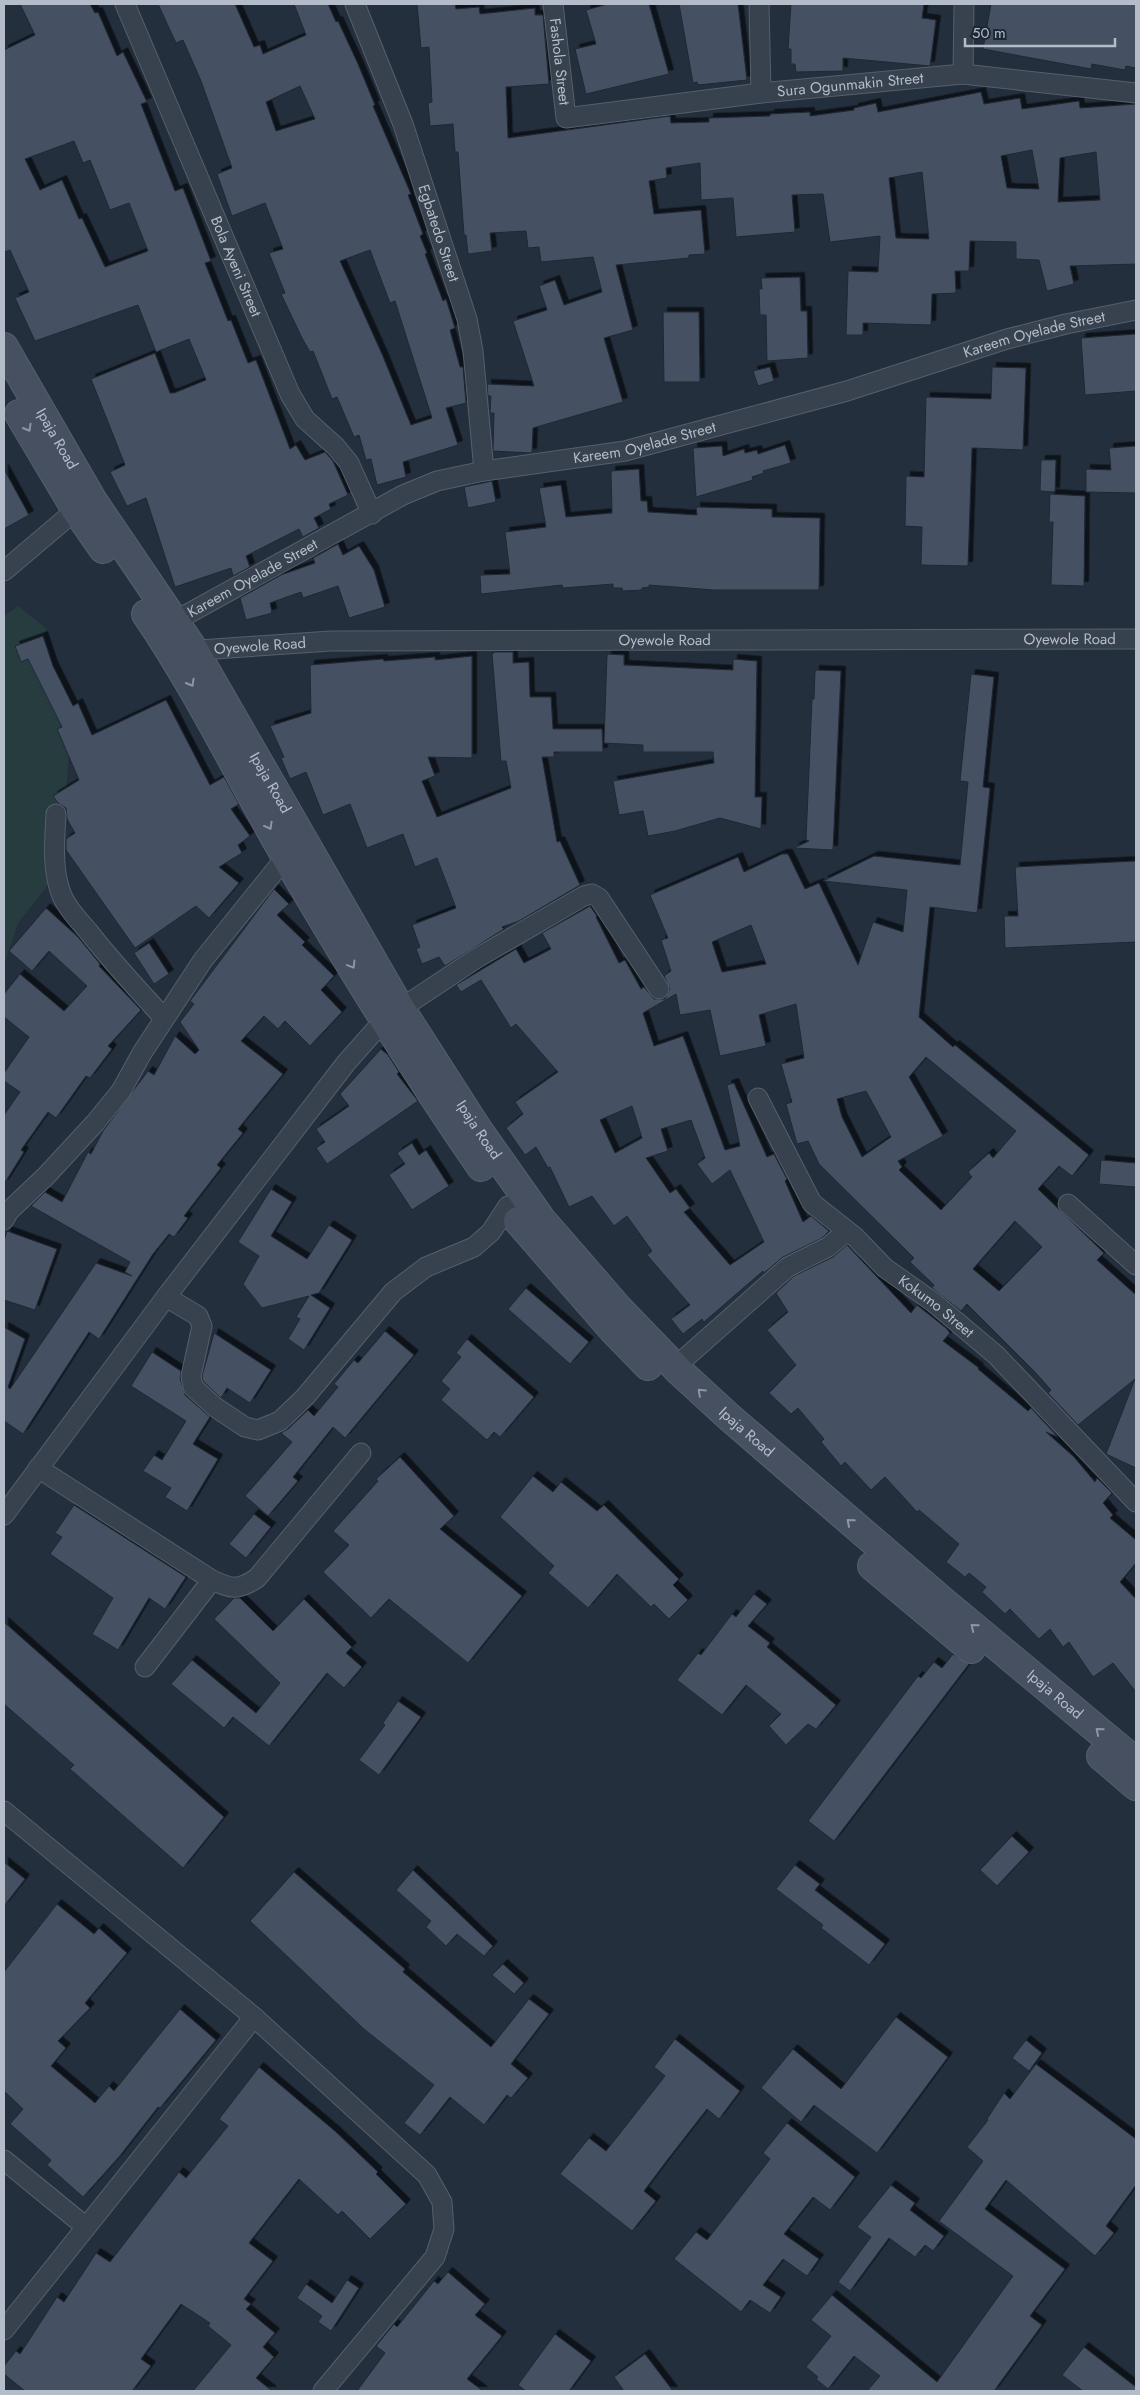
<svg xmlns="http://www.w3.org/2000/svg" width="1140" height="2395" viewBox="0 0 1140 2395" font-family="Jost,sans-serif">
<defs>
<filter id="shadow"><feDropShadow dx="4.5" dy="-4.5" stdDeviation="0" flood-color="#0009"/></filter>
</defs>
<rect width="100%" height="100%" fill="#242f3e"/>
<path fill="#263c3f" d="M18 606 47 629 34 660 71 731 59 871 18 923 4 965V616Z"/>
<g fill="#455162" stroke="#1f2835" fill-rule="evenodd" filter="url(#shadow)">
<path d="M20 4H90L95 13 98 12 117 56 123 52 147 102 141 104 175 191 183 188 211 261 205 263 228 321 231 320 248 363 256 360 290 449 296 445 305 460 325 452 333 461 348 495 329 504 331 509 314 518 319 528 303 537 299 529 246 556 250 567 233 576 231 568 175 587 146 498 127 506 110 472 125 465 91 379 155 353 170 393H174L206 380 189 339 156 352 138 305 35 341 15 298 29 292 10 250 4 252V50L35 35ZM74 141 83 163 90 160 110 210 129 203 148 251 105 267 82 218 79 219 62 180 40 190 25 159Z"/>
<path d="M158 4H235L254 47 260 45 263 54 306 35 294 4H328L336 22 338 21 358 64 375 105 373 106 411 194 408 195 423 234 420 236 427 253 425 254 443 301 446 299 455 328 450 330 460 367H463L466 403 446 408 458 445 403 462 406 477 377 485 371 459 366 460 359 435 354 437 337 397 332 399 313 351 310 352 302 338 281 294 285 293 269 253 283 249 265 203 232 216 217 174 232 168 201 81 183 40 176 43ZM300 86 315 119 276 131 266 102ZM370 250 390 303 395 301 432 418 411 425 382 354 340 261Z"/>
<path d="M417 4H455L456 9 479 7 480 14 535 8V15H543L549 84 506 87 508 138 670 116 671 123 709 122V118L770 116V114L810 112V116L854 110V108L876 103 878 112 981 92 984 104 1020 98 1022 109 1079 101 1080 108 1136 104V264L1070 266 1074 284 1047 291 1039 260 1016 259V242L970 241 969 271H955L956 293 932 294 931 325 863 323V335H846L848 271 878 272 880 236 830 242 823 194 792 195 795 232 736 237 733 198 701 200 700 163 666 168 667 178 649 181 654 214 701 210 705 254 689 255V258L616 265 633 330 604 338 623 402 533 428 532 453 493 451 494 413H490L491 396H488L487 384 534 386 513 321 547 310 539 286 555 280 564 305 602 292 593 257 541 262 539 247 528 248 526 231 490 233 492 251 468 254 466 235H464L458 152H455L453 124 430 126 428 103 432 102 429 47 421 48ZM1032 150 1039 189 1007 188 1001 156ZM1096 152 1100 200 1058 202 1060 158ZM922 172 929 239 896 238 889 178Z"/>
<path d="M608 4H649L669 74 586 94 575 49 596 44 586 10Z"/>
<path d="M679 4H738L747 80 698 85 697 82 693 83Z"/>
<path d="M791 4H924L922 18 936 20 930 66 843 58V71L796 72 795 64H791V49H788Z"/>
<path d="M991 4H1136V68L1126 66 1125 70 1092 64 1091 69 983 49Z"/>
<path d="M800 277 801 311H807L808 358 767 361 766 315H760L759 289H762L761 278Z"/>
<path d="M663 312H699L700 382H664Z"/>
<path d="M1136 334V391L1085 395 1081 338Z"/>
<path d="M770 367 774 381 758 386 753 371Z"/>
<path d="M992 367 1026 368 1023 450 972 448 968 566 921 565 922 527 905 526 906 476 924 477 926 397 991 399Z"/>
<path d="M785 445 791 463 763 471 764 473 752 477 753 480 696 497 693 448 722 446 723 456 744 449 745 453 757 450 758 454Z"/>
<path d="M1136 446V493L1086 492V469L1111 470 1109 448Z"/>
<path d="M1041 460H1056L1055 492 1040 491Z"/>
<path d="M4 469 29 515 4 529Z"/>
<path d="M639 469 641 501H647L648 512 697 515 696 507 772 509V517L820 518 819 590H714L649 585V587L642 588V590L623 591 622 588H613V584L563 588 562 585 481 594 480 575 510 574 505 532 546 527 539 488 561 485 566 517 612 513 611 471Z"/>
<path d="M492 481 496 502 468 508 464 487Z"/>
<path d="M1050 494 1085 496 1084 586 1051 585 1053 522H1049Z"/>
<path d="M338 544 343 555 359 546 374 570 385 607 349 618 338 586 303 598 301 592 270 603 272 613 246 620 240 598 281 575 315 563 313 558Z"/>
<path d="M43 636 53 666 73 706 78 703 92 735 166 700 210 785 224 777 239 804 231 809 250 836 238 845 242 853 219 867 239 883 209 918 196 906 135 948 66 850V839L75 833 67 819 66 808 58 803 53 796 79 780 57 729 62 727 28 659 21 662 15 646Z"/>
<path d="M495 652H513V663L529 662 530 697H551L553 729H602L603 752H554V757H542L557 842 560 841 580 885 519 921 502 927 504 929 445 966 439 957 422 964 416 949 420 947 412 925 456 908 437 858 415 867 403 834 367 848 350 804 323 815 306 772 290 779 281 758 284 757 270 726 311 713 310 665 383 659 384 661 435 657V660L472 656V758L428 757 435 776 422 781 437 817 511 788 506 761H501L492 654Z"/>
<path d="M607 654 624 655V665L733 670V659L757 661 755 797H762L761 829 720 818 675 831 648 836 643 811 619 815 613 781 714 763 713 752H643V745L604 743Z"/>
<path d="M815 670 841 671 833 850 794 848 809 841 806 840 812 699H814Z"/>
<path d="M971 674 994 677 983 787 990 788 977 913 930 907 919 1017 953 1047 955 1045 1089 1155 1072 1176 1059 1166 1038 1189 1104 1253 1097 1260 1136 1295V1468L1106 1454 1135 1379 1078 1425 1048 1393 1051 1390 1035 1372 967 1304 961 1311 932 1288 934 1285 910 1262 914 1258 819 1164 808 1141 797 1144 786 1104 792 1102 781 1064 804 1058 796 1004 759 1015 766 1046 720 1056 710 1010 680 1015 676 994 643 1013 654 1046 683 1036 725 1150 740 1146 727 1085 734 1083 767 1157 774 1154 787 1179 785 1181 803 1222 811 1216 829 1231 822 1238 783 1257 764 1273 763 1271 704 1322 702 1319 683 1334 671 1319 690 1305 647 1255 652 1251 627 1216 614 1226 592 1196 569 1207 550 1167 548 1168 536 1147 525 1155 506 1128 523 1114 515 1102 558 1072 516 1024 511 1028 481 980 461 992 456 985 516 949 524 963 551 949 542 933 590 906 597 916 596 917 619 963 625 960 641 989 644 987 654 999H665L670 989 664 976 671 971 661 940 668 938 650 895 738 857 744 872 782 854H788L805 889 819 883 858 965 873 922 903 932 907 890 823 881 874 856 960 865 968 782 960 781ZM751 925 766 964 722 972 712 942ZM926 1057 1016 1131 993 1158 989 1153 968 1172 972 1177 941 1210 899 1170 902 1167 898 1161 943 1136 909 1077ZM866 1091 891 1137 862 1157 842 1117 837 1099ZM632 1106 642 1138 615 1153 600 1120ZM691 1120 705 1158 697 1164 712 1184 730 1170 764 1242 730 1265 684 1212 690 1208 676 1189 670 1193 646 1158 668 1151 661 1129ZM1015 1221 1042 1247 999 1291 973 1269Z"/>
<path d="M1136 861V942L1005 948 1004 916H1018L1015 867Z"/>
<path d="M274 889 289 904 277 915 305 942 302 945 334 976 321 990 342 1012 310 1046 285 1021 278 1029 264 1016 241 1041 283 1074 238 1129 243 1133 217 1165 221 1168 184 1216 188 1218 174 1237 169 1234 153 1254 99 1339 89 1332 23 1434 4 1421V1327L25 1339 8 1387 10 1389 96 1263 132 1276 125 1272 130 1262 31 1206 45 1192 62 1202 88 1152 91 1154 103 1131 148 1071 154 1075 175 1036 195 1054 199 1050 180 1022 194 1004 190 1001Z"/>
<path d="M46 908 78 937 100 964 99 966 141 1010 108 1046 112 1049 90 1078 86 1076 56 1118 48 1112 21 1150 24 1152 4 1184V1115L20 1092 4 1081V1073L29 1037 4 1017V994L20 974 64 1011 87 986 49 951 32 971 9 951Z"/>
<path d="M149 943 169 974 154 984 134 953Z"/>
<path d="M381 1049 388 1055 399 1072 397 1074 418 1101 327 1164 316 1148 325 1142 316 1129 349 1106 340 1094Z"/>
<path d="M412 1143 419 1155 426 1150 449 1186 412 1210 389 1175 405 1164 397 1153Z"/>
<path d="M1101 1160 1136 1163V1187L1099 1184Z"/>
<path d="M271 1189 292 1202 271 1236 307 1259 329 1225 352 1240 319 1293 311 1295 330 1308 304 1350 288 1339 300 1319 296 1317 309 1296 262 1308 243 1284 259 1256 238 1242Z"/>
<path d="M7 1231 57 1249 35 1310 4 1300V1241Z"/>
<path d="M847 1245 911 1313 917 1305 946 1328 950 1333 943 1341 979 1368 978 1369 1028 1411 1031 1408 1058 1437 1046 1432 1074 1457 1095 1482 1097 1478 1112 1493 1103 1503 1113 1515 1110 1518 1136 1540V1563L1120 1582 1136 1599V1692L1113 1663 1093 1677 1069 1642 1063 1647 1050 1629 1039 1639 1010 1609 1005 1614 982 1592 986 1587 969 1573 965 1577 946 1562 959 1544 919 1510 917 1512 885 1477 871 1490 845 1462 841 1466 821 1442 824 1439 798 1408 791 1414 769 1393 796 1365 767 1330 788 1312 776 1293 794 1276 833 1257Z"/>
<path d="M526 1288 589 1342 570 1364 508 1309Z"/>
<path d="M385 1331 414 1355 345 1438 333 1427 293 1477 298 1481 268 1516 245 1496 292 1442 281 1433 288 1429 308 1410 314 1416 338 1387 334 1384 354 1360 358 1363Z"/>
<path d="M214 1333 271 1370 250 1403 227 1388 221 1398 203 1381 202 1376Z"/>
<path d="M467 1339 534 1397 500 1437 494 1432 487 1440 441 1400 450 1389 441 1381 461 1357 456 1353Z"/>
<path d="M152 1352 181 1371 180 1378 185 1395 210 1417 193 1444 218 1459 187 1511 165 1497 171 1488 143 1471 154 1455 162 1460 186 1421 131 1386Z"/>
<path d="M400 1457 454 1516 440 1529 522 1596 468 1663 389 1599 371 1618 323 1572 349 1545 333 1531 378 1481 376 1479Z"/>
<path d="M533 1476 553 1492 561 1482 597 1511 604 1505 679 1579 673 1585 688 1600 669 1619 654 1604 651 1607 617 1574 588 1608 548 1573 554 1566 500 1517Z"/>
<path d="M74 1505 186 1577 165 1609 149 1598 118 1650 92 1634 113 1598 50 1554 62 1537 55 1533Z"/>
<path d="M254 1514 271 1527 246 1558 229 1544Z"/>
<path d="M754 1594 767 1604 748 1626 770 1643 767 1647 836 1705 816 1729 808 1724 786 1745 769 1726 781 1714 746 1685 722 1715 677 1680 698 1653 701 1655 732 1614 736 1617Z"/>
<path d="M234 1598H240L273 1631 304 1599 352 1647 346 1653 362 1667 344 1688 327 1673 269 1746 233 1717 224 1728 171 1684 192 1660 256 1713 280 1683 214 1619Z"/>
<path d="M4 1622 224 1817 183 1868 70 1769 74 1765 4 1704Z"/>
<path d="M953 1654 969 1664 834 1841 808 1821 918 1676 921 1678 934 1662 942 1668Z"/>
<path d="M398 1701 421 1717 379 1775 359 1760 385 1725 383 1723Z"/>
<path d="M1012 1836 1029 1852 997 1886 980 1870Z"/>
<path d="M4 1862 25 1879 4 1906Z"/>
<path d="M795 1865 820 1884 815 1890 885 1944 869 1965 821 1928 823 1925 776 1889Z"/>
<path d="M413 1870 493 1946 484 1956 457 1934 446 1946 426 1927 431 1921 396 1890Z"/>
<path d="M294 1872 405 1969 403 1972 491 2047 529 1999 549 2014 511 2064 528 2078 511 2098 507 2095 484 2125 450 2097 420 2135 404 2123 434 2085 364 2029 250 1921Z"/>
<path d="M57 1904 94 1934 99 1928 127 1953 85 2003 90 2008 58 2041 66 2048 51 2066 95 2103 109 2086 114 2091 180 2009 216 2040 160 2108 158 2107 119 2157 83 2197 47 2165 51 2160 10 2124 23 2109 4 2091V1972Z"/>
<path d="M503 1964 524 1983 514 1994 492 1975Z"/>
<path d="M896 2017 948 2057 877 2153 814 2105 801 2122 761 2088 793 2049 841 2089Z"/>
<path d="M675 2039 740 2091 719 2119 707 2109 668 2159 644 2191 656 2201 632 2231 560 2174 589 2138 606 2151 665 2076 654 2067Z"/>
<path d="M1026 2040 1042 2053 1029 2071 1012 2058Z"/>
<path d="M1036 2064 1136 2139V2185L1106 2226 1114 2233 1095 2256 1006 2180 985 2209 1065 2269 1030 2316 1042 2325 994 2391H867L880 2376 854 2356 828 2389 816 2379 818 2377 806 2367 831 2336 811 2320 832 2295 937 2382 1013 2276 939 2221 983 2161 967 2147 988 2120 987 2119 1004 2093 1010 2099Z"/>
<path d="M259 2067 336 2132 378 2172 376 2174 406 2204 370 2239 342 2211 338 2215 299 2179 249 2243 273 2261 244 2299 251 2304 246 2309 275 2333 263 2347 274 2357 256 2378 272 2391H193L231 2345 208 2326 210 2323 181 2304 141 2359 151 2366 132 2391H25L4 2374V2366L16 2351 20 2354 57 2297 64 2302 96 2253 110 2262 179 2172 186 2178 228 2126 219 2119Z"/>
<path d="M787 2123 855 2177 830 2210 813 2197 784 2234 819 2259 807 2276 783 2259 763 2285 781 2297 770 2313 750 2300 741 2312 674 2259 696 2232 707 2240 770 2159 763 2153Z"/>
<path d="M891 2185 915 2203 910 2210 944 2236 933 2251 925 2245 915 2257 889 2238 850 2291 838 2282 871 2237 857 2227Z"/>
<path d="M448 2272 485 2304 475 2315 502 2336 467 2379 483 2391H357L385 2353 376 2346 394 2324 397 2327 434 2281 438 2284Z"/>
<path d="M347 2280 359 2288 331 2331 318 2322 322 2316 297 2298 306 2284 332 2303Z"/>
<path d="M555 2334 591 2361 569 2391H526L518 2385Z"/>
<path d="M1084 2347 1136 2387V2391H1083L1062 2375Z"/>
<path d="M645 2354 673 2391H624L614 2377Z"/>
</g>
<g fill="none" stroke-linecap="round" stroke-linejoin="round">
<g stroke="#565f6c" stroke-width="21">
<g id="minor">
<path id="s1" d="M125 4 290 394 305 419 336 447 349 463 372 514"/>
<path id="s2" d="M355 4 403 124 467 319 473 351 484 471"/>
<path id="s3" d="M553 4 566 118 761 93 963 74 1136 93"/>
<path d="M759 4 761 93"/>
<path d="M963 74 964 4"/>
<path d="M4 571 76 510 86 504"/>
<path id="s4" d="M164 627 403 495 437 481 484 471 625 451 847 391 1007 339 1066 324 1136 310"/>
<path id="s5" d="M185 651 331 641 1136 639"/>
<path d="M56 814C55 837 52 863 59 887 63 904 77 918 88 931 112 962 138 990 164 1018"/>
<path id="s6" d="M758 1098 812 1203 855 1237 885 1268 933 1302 996 1355 1136 1502"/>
<path d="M1068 1204 1136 1265"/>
<path d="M4 1220 9 1211 46 1176 95 1123 121 1091 142 1053 203 960 286 857"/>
<path d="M166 1297 198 1316 202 1326 191 1376 193 1387 215 1407 245 1427 258 1430 280 1421 305 1397 393 1292 426 1267 474 1247 491 1232 508 1206"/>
<path d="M675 1367 788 1267 828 1247 847 1231"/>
<path d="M38 1468 212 1580C232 1589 238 1591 257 1578L361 1453"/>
<path d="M4 1515 166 1297 346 1063 385 1019 477 958 584 896 592 894 599 898 659 989"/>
<path d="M145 1667 212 1580"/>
<path d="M4 1811 254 2017 427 2175 442 2202 444 2229 435 2257 323 2391"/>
<path d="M4 2160 86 2227"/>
<path d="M4 2330 254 2017"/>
</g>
</g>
<g stroke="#565f6c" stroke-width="30">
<g id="secondary">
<path id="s7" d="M4 347 93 501 194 650 400 1008 479 1131 541 1219 619 1309 679 1371 729 1417 944 1602 1136 1762"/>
<path d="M19 414 76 510 103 549"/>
<path d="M146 614C199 692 239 776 286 857 347 962 412 1067 481 1167"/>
<path d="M518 1221 612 1329 648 1366"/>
<path d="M872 1566 971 1649"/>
<path d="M1101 1756 1136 1786"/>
</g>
</g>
<use href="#minor" stroke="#38414e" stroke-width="19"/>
<use href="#secondary" stroke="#465061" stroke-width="28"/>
</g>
<defs><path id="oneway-chevron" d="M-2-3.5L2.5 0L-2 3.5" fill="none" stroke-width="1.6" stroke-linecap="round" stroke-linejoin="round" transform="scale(1.25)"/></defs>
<g stroke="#8e96a5">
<use href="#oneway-chevron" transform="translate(28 428) rotate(60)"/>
<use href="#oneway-chevron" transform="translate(191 683) rotate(60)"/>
<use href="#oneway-chevron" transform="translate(269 826) rotate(61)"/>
<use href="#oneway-chevron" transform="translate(352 965) rotate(59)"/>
<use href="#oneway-chevron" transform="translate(701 1392) rotate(-137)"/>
<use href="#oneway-chevron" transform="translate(850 1522) rotate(-139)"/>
<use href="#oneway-chevron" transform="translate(974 1627) rotate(-141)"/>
<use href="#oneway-chevron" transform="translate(1099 1731) rotate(-140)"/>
</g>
<g text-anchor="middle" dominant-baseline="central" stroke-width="4" stroke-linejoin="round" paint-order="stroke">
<g font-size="15" fill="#b4bcc9" stroke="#1d2633">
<text stroke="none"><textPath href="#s3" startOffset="58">Fashola Street</textPath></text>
<text stroke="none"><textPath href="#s3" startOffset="401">Sura Ogunmakin Street</textPath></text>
<text stroke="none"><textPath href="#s2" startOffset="244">Egbatedo Street</textPath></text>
<text stroke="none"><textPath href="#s1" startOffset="285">Bola Ayeni Street</textPath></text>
<text stroke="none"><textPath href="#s4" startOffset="926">Kareem Oyelade Street</textPath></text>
<text stroke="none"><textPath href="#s7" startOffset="106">Ipaja Road</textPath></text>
<text stroke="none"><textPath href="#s4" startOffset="521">Kareem Oyelade Street</textPath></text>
<text stroke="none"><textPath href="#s4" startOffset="101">Kareem Oyelade Street</textPath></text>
<text stroke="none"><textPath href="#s5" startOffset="885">Oyewole Road</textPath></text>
<text stroke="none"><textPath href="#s5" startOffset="480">Oyewole Road</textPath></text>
<text stroke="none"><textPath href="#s5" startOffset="75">Oyewole Road</textPath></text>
<text stroke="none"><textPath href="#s7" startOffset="511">Ipaja Road</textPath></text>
<text stroke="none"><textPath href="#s7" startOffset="916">Ipaja Road</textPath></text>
<text stroke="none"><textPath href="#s6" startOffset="280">Kokumo Street</textPath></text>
<text stroke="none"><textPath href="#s7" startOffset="1321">Ipaja Road</textPath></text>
<text stroke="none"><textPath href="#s7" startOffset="1726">Ipaja Road</textPath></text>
</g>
</g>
<rect width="1140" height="2395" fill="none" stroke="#b4bcc9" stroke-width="10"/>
<path d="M965 38v8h150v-8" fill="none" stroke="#b4bcc9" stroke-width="2.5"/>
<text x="972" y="38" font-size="15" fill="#b4bcc9" stroke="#1d2633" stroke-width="4" paint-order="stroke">50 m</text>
</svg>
